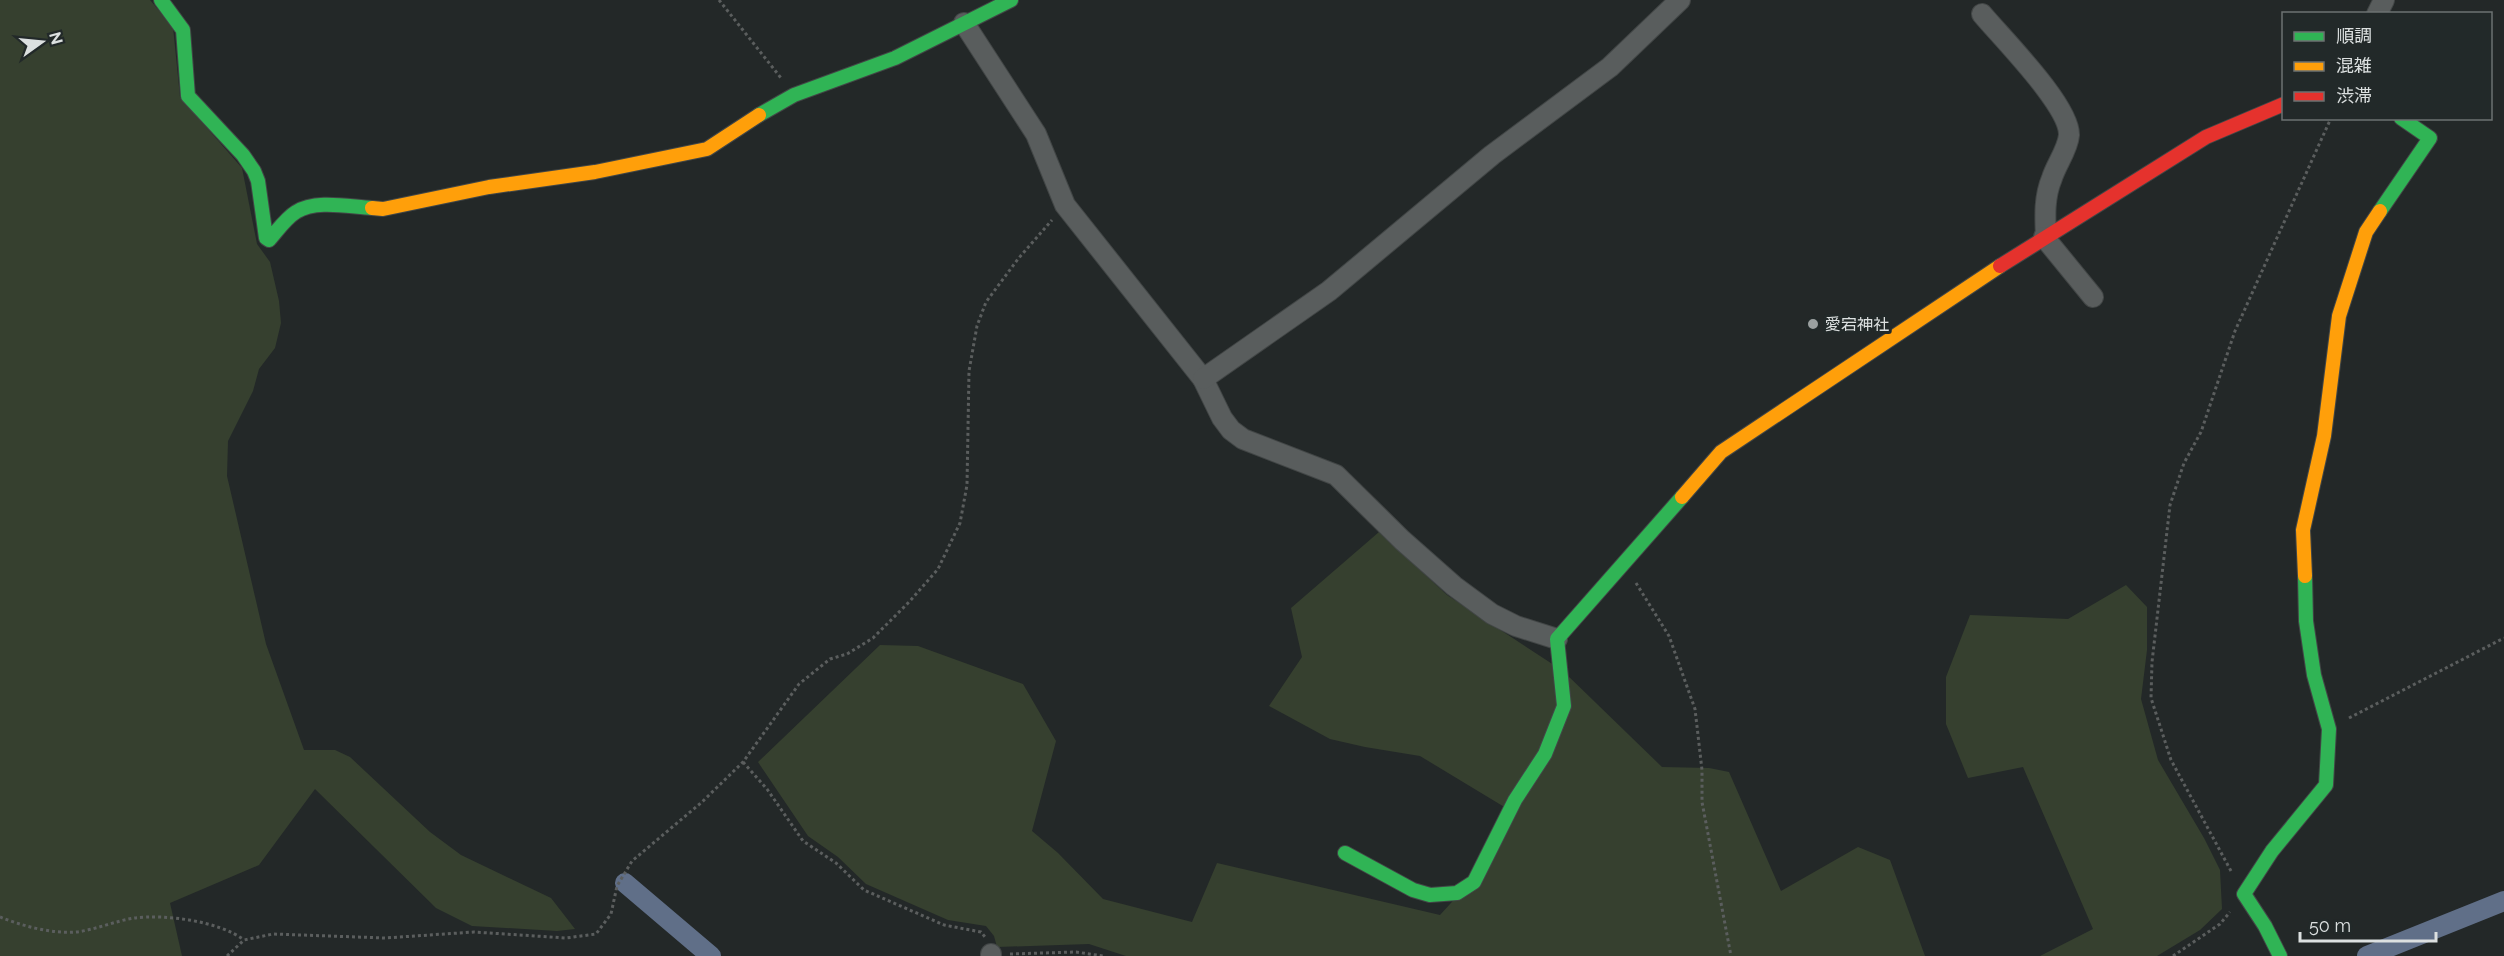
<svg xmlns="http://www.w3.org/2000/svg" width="2504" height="956" viewBox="0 0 2504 956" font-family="Raleway,'Noto Sans JP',sans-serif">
<rect width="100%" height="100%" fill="#232828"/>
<g fill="#36402f">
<path d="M0 0H150L173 27 180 97 242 168 257 244 270 262 279 301 281 323 275 348 259 369 253 391 228 441 227 476 266 644 304 750H335L350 757 430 832 461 855 551 898 575 929 557 931 472 926 436 908 315 789 259 865 170 903 182 956H0Z"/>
<path d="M1379 532 1447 595 1563 671 1662 767 1709 768 1729 772 1781 891 1858 847 1890 860 1925 956H1126L1089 944 997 947 994 936 986 926 948 920 866 884 838 857 808 836 758 762 880 645 918 646 1023 684 1056 741 1032 831 1058 853 1103 899 1192 922 1217 863 1440 915 1461 892 1511 811 1420 756 1365 747 1330 739 1269 706 1302 657 1291 608Z"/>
<path d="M2126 585 2147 607V650L2141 699 2158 760 2204 838 2220 870 2222 909 2200 930 2157 956H2040L2093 929 2023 767 1968 778 1946 724V677L1970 615 2068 619Z"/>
</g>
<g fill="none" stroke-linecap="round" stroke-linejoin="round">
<g stroke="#606f88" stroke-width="20">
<path d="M625 883 711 956"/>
<path d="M2367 956 2504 901"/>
</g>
<g stroke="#424646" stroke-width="22">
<g id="street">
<path d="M1982 14C2002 38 2070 106 2069 135 2068 149 2056 165 2052 178 2044 197 2045 216 2046 237"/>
<path d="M2377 14 2384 0"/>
<path d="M964 23 1036 134 1065 205 1203 379 1222 418 1231 430 1243 439 1336 475 1402 540 1454 586 1492 614 1516 626 1557 639"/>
<path d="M2044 237 2093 297"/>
<path d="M1203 379 1329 291 1492 155 1610 67 1680 0"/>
<path d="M991 954V956"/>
</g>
</g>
<g stroke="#424646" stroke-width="16">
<g id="fast">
<path d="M161 0 183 30 188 96 243 155 254 171 258 181 266 238 269 240C277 231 286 218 296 212 316 199 350 207 372 208"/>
<path d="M759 115 794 95 895 58 1011 0"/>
<path d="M2380 211 2430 138 2401 118"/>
<path d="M1345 853 1413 890 1430 895 1457 893 1474 882 1515 800 1545 754 1564 706 1557 639 1682 497"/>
<path d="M2280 956 2265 926 2244 894 2272 851 2326 785 2329 729 2314 675 2306 621 2305 576"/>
</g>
</g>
<g stroke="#424646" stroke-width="16">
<g id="slow">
<path d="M372 208 383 209 489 187 595 172 707 149 759 115"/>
<path d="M1682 497 1721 452 2000 266"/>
<path d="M2305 576 2303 530 2324 436 2339 316 2366 232 2380 211"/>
</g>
</g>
<g stroke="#424646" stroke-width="16">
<path id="jam" d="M2000 266 2206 137 2284 104"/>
</g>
<g stroke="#5b5e5e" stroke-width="3" stroke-dasharray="3 3" stroke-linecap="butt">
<path d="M719 0 781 78"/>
<path d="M1636 583 1669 636 1695 709 1702 770V802L1731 956"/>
<path d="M2349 718 2504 638"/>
<path d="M743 762 767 789 803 841 836 863 864 890 944 925 981 932 985 937"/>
<path d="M2231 871 2171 760 2151 698 2152 662 2170 505 2184 463 2201 432 2235 331 2331 118"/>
<path d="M0 917C23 926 51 934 76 932 95 930 115 921 134 918 165 914 219 921 244 940"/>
<path d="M1010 954 1076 952 1103 956"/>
<path d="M227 956 244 940 273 934 385 938 474 932 566 938 596 934 611 914 617 886 632 861 702 802 743 762 799 684 830 659 847 654 873 638 910 601 938 569 960 523 967 485 969 371 977 326 986 302 1018 259 1052 220"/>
<path d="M2173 956 2220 924 2230 912"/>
</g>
<use href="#street" stroke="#595d5d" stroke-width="20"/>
<use href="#fast" stroke="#30b455" stroke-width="14"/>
<use href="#slow" stroke="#ff9f0a" stroke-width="14"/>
<use href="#jam" stroke="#e5322d" stroke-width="14"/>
</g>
<circle fill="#9ba0a0" stroke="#222929" stroke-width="2" cx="1813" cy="324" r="6"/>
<g text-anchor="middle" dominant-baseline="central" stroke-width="6" stroke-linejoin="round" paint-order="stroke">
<g font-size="16" fill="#dce0e0" stroke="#222929" text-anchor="start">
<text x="1825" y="324">愛宕神社</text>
</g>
</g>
<rect x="2282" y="12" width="210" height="108" fill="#222929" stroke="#6c7272" stroke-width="1.5"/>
<rect x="2294" y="32" width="30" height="9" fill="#30b455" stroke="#6c7272" stroke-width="1.5"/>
<text x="2336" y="42" font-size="18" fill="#dce0e0">順調</text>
<rect x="2294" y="62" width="30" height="9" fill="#ff9f0a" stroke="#6c7272" stroke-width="1.5"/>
<text x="2336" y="72" font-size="18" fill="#dce0e0">混雑</text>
<rect x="2294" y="92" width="30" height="9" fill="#e5322d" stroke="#6c7272" stroke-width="1.5"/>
<text x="2336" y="102" font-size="18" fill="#dce0e0">渋滞</text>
<g transform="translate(42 42) rotate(75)" stroke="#222929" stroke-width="4.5" paint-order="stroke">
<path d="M0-4.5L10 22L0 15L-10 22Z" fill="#dce0e0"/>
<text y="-9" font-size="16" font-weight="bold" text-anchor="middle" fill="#dce0e0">N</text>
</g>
<path d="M2300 932v9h136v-9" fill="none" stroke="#dce0e0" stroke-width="3"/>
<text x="2309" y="932" font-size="18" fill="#dce0e0" stroke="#222929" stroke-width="4.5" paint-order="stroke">50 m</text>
</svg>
